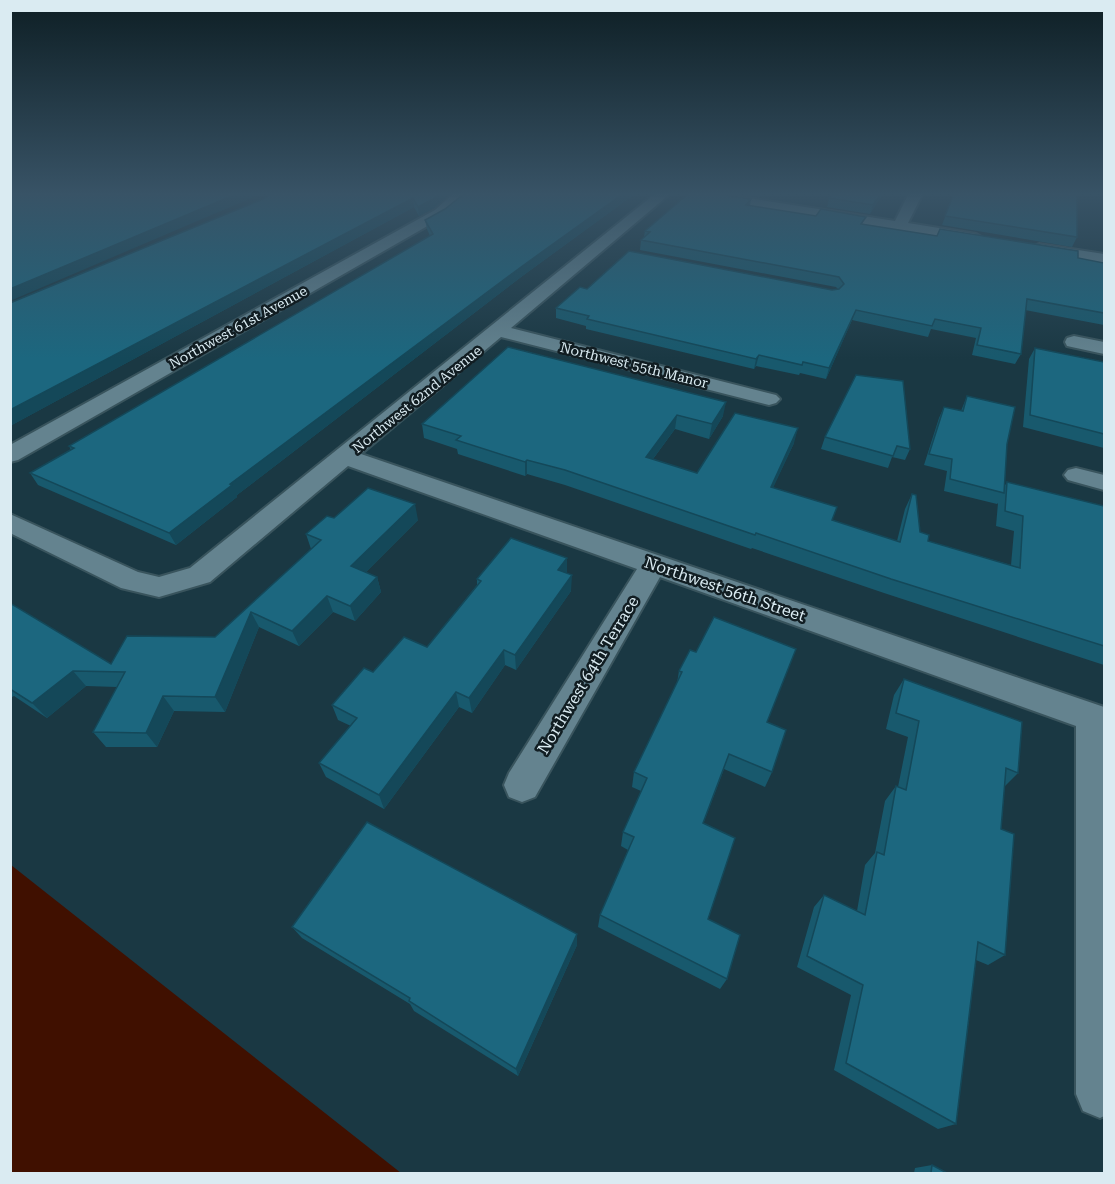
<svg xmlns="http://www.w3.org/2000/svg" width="1115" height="1184" viewBox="0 0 1115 1184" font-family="'Roboto Serif',serif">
<rect width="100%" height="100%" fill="#1a3843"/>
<path fill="#401000" d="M10 865H11L401 1173H11Z"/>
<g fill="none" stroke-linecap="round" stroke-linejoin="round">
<g stroke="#39545d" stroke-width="4">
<g id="minor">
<path d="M454 193H468L465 200 445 216 18 460 10 462V445L435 210Z"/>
<path d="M656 193H671L511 328 776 395 780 399 776 403 769 405 501 337 361 454 1104 707V1116L1100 1118 1083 1111 1076 1094V726L660 577 535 797 522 802 509 797 504 785 509 773 637 569 348 466 210 582 159 597 121 588 10 533V514L138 572 159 577 190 568Z"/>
<path d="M684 193H716L895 221 909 193H923L908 223 976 234 983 238 976 242 691 197Z"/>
<path d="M1039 244 1104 254V264L1034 252 1031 249 1034 246Z"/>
<path d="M1074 336 1104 342V354L1067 346 1065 342 1067 338Z"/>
<path d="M1076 468 1104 475V490L1068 480 1064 475 1068 470Z"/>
</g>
</g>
<use href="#minor" fill="#64838f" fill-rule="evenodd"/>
</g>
<g fill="#18596d">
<path d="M272 193H451L434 208 419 216 414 207 10 426V303L263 199Z"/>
<path d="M465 193H636L521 277 237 495V497L176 545 38 485 30 473 71 450 69 446 430 236 427 229 425 220 445 209Z"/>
<path d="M735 193H763L759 197Z"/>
<path d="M883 193 870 214 827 207 829 198Z"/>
<path d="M954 193 1077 237 1072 247 942 225Z"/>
<path d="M751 199 750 206 1104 263V325L1025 310 1021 354 1015 364 972 355 976 338 931 329 928 337 852 320 826 379 800 373 799 375 756 366 754 369 586 329V326L556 318V308L587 289 832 290 838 289 836 287 640 250 641 240 644 237 645 231Z"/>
<path d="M508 347 723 416 709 439 675 429 653 459 697 473 794 443 773 487 832 520 897 541 905 509 912 494 920 532 928 541 1011 565 1014 531 996 526 998 503 997 504 944 491 947 471 924 465 939 418 944 407 961 411 967 396 1007 444 1004 487 1007 482 1104 506V665L884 593 752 548 751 549 565 485 527 474 525 476 458 454 457 449 424 438 422 424Z"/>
<path d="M1035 348 1104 362V448L1023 427 1029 359Z"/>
<path d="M856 375 910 449 905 460 892 457 888 468 821 449 825 437Z"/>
<path d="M334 518 418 520 366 572 377 577 381 592 355 621 333 612 299 646 259 627 225 712 174 711 157 747H106L93 732 117 687 86 686 47 718 14 696 10 698V603L111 664 215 637 311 549 306 534Z"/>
<path d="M567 573 571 591 516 670 505 665 472 713 459 707 384 809 326 777 319 763 351 726 338 720 332 705 373 672 427 647 477 585V579Z"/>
<path d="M679 671 767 722 772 772 765 787 724 769 703 824 708 919 727 979 720 989 598 927 600 915 628 850 621 846 623 832 641 791 632 787 634 772 677 683Z"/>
<path d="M904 679 1018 773 1004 787 1001 829 1005 955 988 965 976 960 956 1124 938 1129 834 1070 851 995 797 967 814 907 824 895 857 911 865 865 875 853 885 801 896 786 898 787 908 737 886 729 894 695Z"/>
<path d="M292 927 577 945 518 1076 414 1011 410 1004 302 938Z"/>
<path d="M932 1165 947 1173H914L915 1168Z"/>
</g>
<g fill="#144859">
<path d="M239 193H263L10 301V289Z"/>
<path d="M440 193H451L434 208 419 216 418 207Z"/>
<path d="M624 193H636L521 277 237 495V497L176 545 169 533 230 484 521 267Z"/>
<path d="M881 193H883L870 214 873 205Z"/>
<path d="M413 198 414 207 10 426V410Z"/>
<path d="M856 310 852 320 826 379 829 368Z"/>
<path d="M759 355 756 366 754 369 756 359Z"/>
<path d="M726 402 723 416 709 439 712 424Z"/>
<path d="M677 415 675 429 644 471 646 457Z"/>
<path d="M798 428 794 443 767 501 771 487Z"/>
<path d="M527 460V474L525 476V462Z"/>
<path d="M415 504 418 520 356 582 351 566Z"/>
<path d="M567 558V573L558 570Z"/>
<path d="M572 575 571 591 516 670 515 655Z"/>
<path d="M377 577 381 592 355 621 350 606Z"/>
<path d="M327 596 333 612 299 646 292 631Z"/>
<path d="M251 612 259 627 225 712 215 697Z"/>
<path d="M504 650 505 665 472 713 469 698Z"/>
<path d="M73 671 86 686 47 718 32 703Z"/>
<path d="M456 692 459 707 384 809 379 795Z"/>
<path d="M163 696 174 711 157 747 146 733Z"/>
<path d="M577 934V945L518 1076 516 1069Z"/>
</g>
<g fill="#1c677f" stroke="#144859" stroke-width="1.5">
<path d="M18 193H239L10 289V195Z"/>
<path d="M272 193H440L433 199 418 207 413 198 10 410V303L263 199Z"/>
<path d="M465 193H624L521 267 230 484 232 485 169 533 30 473 74 448 69 446 433 234 425 220 445 209Z"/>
<path d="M689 193H709L751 199 746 205 816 216 821 209 866 217 861 224 937 236 940 229 1078 251V258L1104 263V313L1027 299 1021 354 977 345 981 328 935 319 932 326 856 310 829 368 803 362 802 365 759 355 756 359 587 319 589 316 556 308 580 287 587 289 629 251 832 290 839 289 844 284 839 277 641 240 650 232 645 231Z"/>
<path d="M833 193H881L873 205 829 198Z"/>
<path d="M954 193H1077V237L945 216Z"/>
<path d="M508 347 726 402 712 424 677 415 646 457 697 473 735 413 798 428 771 487 837 507 832 520 900 542 912 494 916 495 920 532 929 535 928 541 1020 568 1023 516 1005 511 1007 482 1104 506V646L891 579 756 533 755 535 565 470 527 460 525 462 456 440 461 436 422 424Z"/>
<path d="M1035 348 1104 362V434L1030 415Z"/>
<path d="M856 375 903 381 910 449 897 446 893 456 825 437Z"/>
<path d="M967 396 1015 407 1007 444 1004 493 950 479 952 459 929 454 944 407 963 411Z"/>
<path d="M368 488 415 504 351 566 377 577 350 606 327 596 292 631 251 612 215 697 163 696 146 733 93 732 125 672 73 671 32 703 10 689V603L111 664 127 636 215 637 321 540 306 534 327 516 334 518Z"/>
<path d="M511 538 567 558 558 570 572 575 515 655 504 650 469 698 456 692 379 795 319 763 357 718 332 705 364 668 373 672 404 637 427 647 481 581 477 579Z"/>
<path d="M714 617 796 649 767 722 786 730 772 772 729 754 703 823 735 838 708 919 740 935 727 979 600 915 634 837 623 832 647 778 634 772 682 672 679 671 690 650 696 652Z"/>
<path d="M904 679 1022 722 1018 773 1006 768 1001 829 1014 834 1005 955 978 942 956 1124 846 1063 863 985 807 956 824 895 865 915 877 852 884 855 896 786 906 790 919 721 896 713Z"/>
<path d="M367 822 577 934 516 1069 409 1001 410 998 292 927Z"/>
<path d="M932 1165 947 1173H931Z"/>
</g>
<linearGradient id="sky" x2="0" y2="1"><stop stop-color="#0e1f25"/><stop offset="0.54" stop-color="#385366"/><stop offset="1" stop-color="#385366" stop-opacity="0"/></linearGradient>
<rect width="1115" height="359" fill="url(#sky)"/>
<g text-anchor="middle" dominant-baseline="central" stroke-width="5" stroke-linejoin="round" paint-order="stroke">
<g font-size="14" fill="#daebf2" stroke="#111d22">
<text transform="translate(238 327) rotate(-29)">Northwest 61st Avenue</text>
<text transform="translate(634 365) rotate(14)">Northwest 55th Manor</text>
<text transform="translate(417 399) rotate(-39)">Northwest 62nd Avenue</text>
</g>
<g font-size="16" fill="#daebf2" stroke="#111d22">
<text transform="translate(725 589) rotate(19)">Northwest 56th Street</text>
<text transform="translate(588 675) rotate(-59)">Northwest 64th Terrace</text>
</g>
</g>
<rect width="1115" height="1184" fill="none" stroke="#daebf2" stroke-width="24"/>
</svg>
